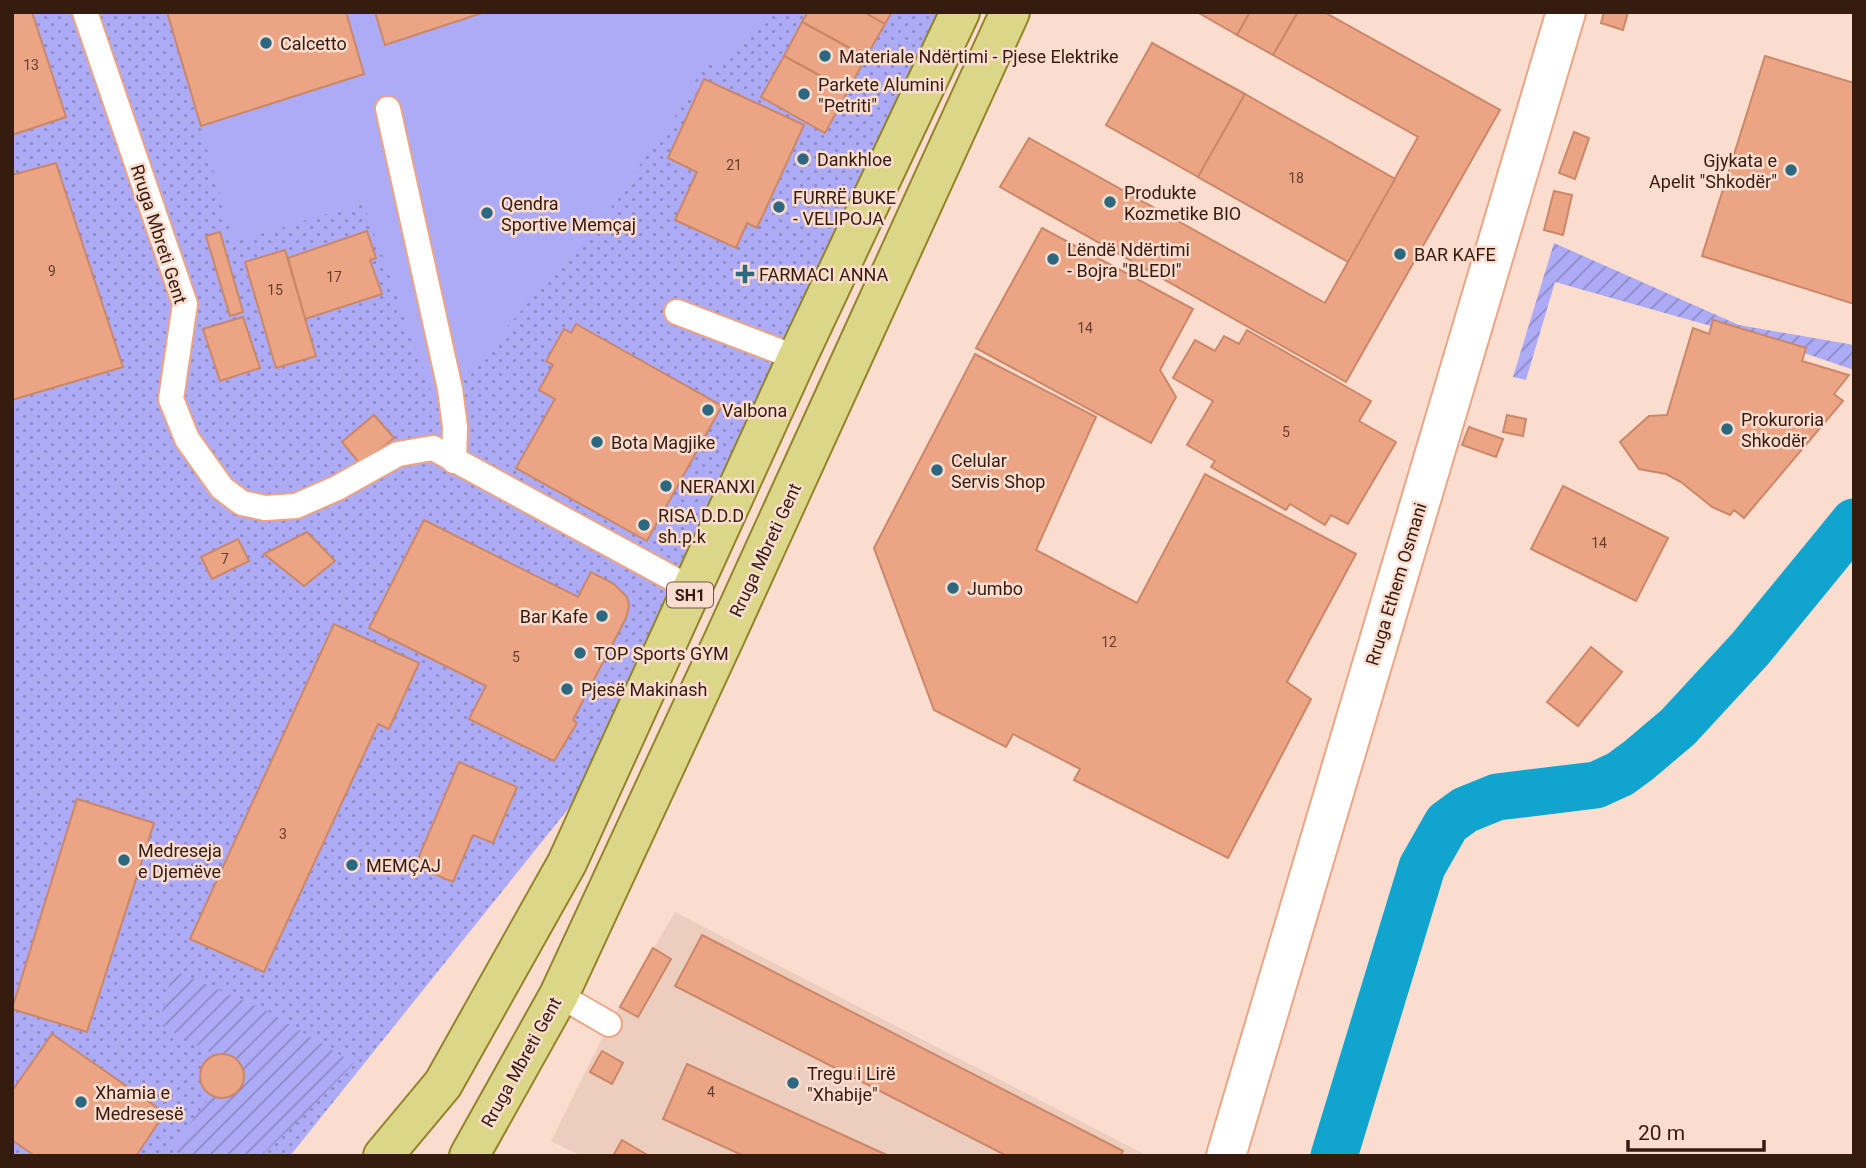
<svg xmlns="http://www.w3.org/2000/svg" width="1866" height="1168" viewBox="0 0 1866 1168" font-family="Roboto,sans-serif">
<defs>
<pattern id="grass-dots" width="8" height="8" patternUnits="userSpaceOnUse" patternTransform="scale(1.75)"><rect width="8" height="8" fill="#adaaf6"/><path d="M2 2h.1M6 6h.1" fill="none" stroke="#8e8ac6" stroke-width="1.8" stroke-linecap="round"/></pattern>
<pattern id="garden-furrows" width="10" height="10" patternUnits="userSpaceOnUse" patternTransform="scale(1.75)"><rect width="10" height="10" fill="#adaaf6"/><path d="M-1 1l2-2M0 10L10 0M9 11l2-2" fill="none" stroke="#8e8ac6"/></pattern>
</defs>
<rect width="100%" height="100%" fill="#fbddd0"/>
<path fill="#eccdbe" d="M675 912 1148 1156H581L551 1141 609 1024Z"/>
<path fill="url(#grass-dots)" d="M12 12H957L637 723 290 1156H12Z"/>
<g fill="url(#garden-furrows)">
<path d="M1554 243 1739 325 1854 345V370L1804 353 1805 348 1713 320 1711 326 1555 282 1526 380 1513 377Z"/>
<path d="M173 970 269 1012 354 1063 301 1118 261 1156H183L171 1148 211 1096C195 1079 196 1068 215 1055L159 1024Z"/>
</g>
<path fill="#adaaf6" d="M167 12H773L727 56 719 69 704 62 686 101 629 180 601 223 561 269 558 267 466 376 435 401 363 203 234 242Z"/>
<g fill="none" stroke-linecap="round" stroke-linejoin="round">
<path stroke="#10a4ce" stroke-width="47" d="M1334 1156 1422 867 1447 823 1465 810 1497 797 1596 785 1620 774 1639 760 1678 727 1750 649 1854 522"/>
</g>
<g fill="#eba585" stroke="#cb8768" stroke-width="2">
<path d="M12 12H32L66 117 12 135Z"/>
<path d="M167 12H346L364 74 201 126Z"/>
<path d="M375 12H485L385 45Z"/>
<path d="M808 12H864L885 24 866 57 802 22Z"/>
<path d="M864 12H892L885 24Z"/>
<path d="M1197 12H1250L1237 35Z"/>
<path d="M1250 12H1298L1273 55 1237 35Z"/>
<path d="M1298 12H1324L1500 110 1346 382 1000 187 1029 138 1325 303 1418 137 1273 55Z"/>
<path d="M1604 12H1628L1623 30 1601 23Z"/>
<path d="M802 22 866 57 848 91 784 56Z"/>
<path d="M1152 43 1245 94 1198 177 1106 125Z"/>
<path d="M784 56 848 91 825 133 761 97Z"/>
<path d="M1765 56 1854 83V304L1702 256Z"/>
<path d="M704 79 804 125 757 228 747 223 736 248 675 220 697 172 668 158Z"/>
<path d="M1245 94 1395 179 1348 262 1198 177Z"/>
<path d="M1574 132 1589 138 1575 179 1559 173Z"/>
<path d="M56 163 123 367 12 400V175Z"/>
<path d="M1554 191 1572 195 1563 235 1544 230Z"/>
<path d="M1042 228 1193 309 1160 370 1176 397 1151 443 976 348Z"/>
<path d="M367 231 376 258 370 260 382 294 305 319 288 258Z"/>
<path d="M220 232 243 312 230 316 206 236Z"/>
<path d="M285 250 316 356 276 368 245 262Z"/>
<path d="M243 317 260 368 220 381 203 329Z"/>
<path d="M1713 320 1806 348 1802 361 1849 375 1834 394 1843 401 1744 518 1734 510 1730 515 1712 507 1681 482 1666 474 1639 469 1620 442 1649 416 1667 415 1693 328 1709 334Z"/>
<path d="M576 324 722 406 647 541 516 468 555 399 539 390 553 365 546 361 564 329 571 333Z"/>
<path d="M1247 330 1371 401 1359 421 1396 442 1348 524 1331 515 1325 525 1290 504 1286 510 1211 467 1215 461 1187 445 1213 401 1173 378 1195 340 1215 351 1224 336 1239 344Z"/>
<path d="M975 354 1096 417 1036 550 1137 603 1205 474 1356 554 1287 682 1311 699 1228 858 1074 780 1080 769 1013 734 1006 747 934 710 874 548Z"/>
<path d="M374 415 394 438 361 465 342 442Z"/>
<path d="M1507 415 1526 419 1523 436 1503 432Z"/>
<path d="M1469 427 1503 439 1496 457 1462 445Z"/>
<path d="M1563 486 1668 538 1636 601 1531 549Z"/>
<path d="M424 520 578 597 591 572 614 584 627 597 629 606 626 618 573 720 577 723 554 761 469 719 486 686 369 628Z"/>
<path d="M307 532 335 561 304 586 264 554Z"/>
<path d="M238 539 249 561 212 579 201 557Z"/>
<path d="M334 624 419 663 389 729 378 724 264 972 190 939Z"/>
<path d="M1591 647 1622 672 1578 726 1547 702Z"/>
<path d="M459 762 517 787 493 843 473 835 453 882 415 866Z"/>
<path d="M77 799 154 823 87 1032 12 1009Z"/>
<path d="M702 935 1123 1151 1120 1156H1007L675 986Z"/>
<path d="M653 948 671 959 638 1017 620 1007Z"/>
<path d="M52 1034 165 1113 136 1156H35L12 1140V1091Z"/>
<path d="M602 1051 623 1063 612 1084 590 1072Z"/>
<circle cx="222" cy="1076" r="22"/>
<path d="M687 1064 889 1156H744L663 1119Z"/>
<path d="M622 1140 649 1156H613Z"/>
</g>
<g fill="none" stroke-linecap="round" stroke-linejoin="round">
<g stroke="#eba585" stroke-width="28">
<g id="service">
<path d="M85 12 185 304 171 399 187 439 222 488 242 503 265 508 296 506 337 488 398 454 433 448 692 589"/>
<path d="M388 109 450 389 455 427 454 461"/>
<path d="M677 312 797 358"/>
<path d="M559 995 609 1024"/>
</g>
</g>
<g stroke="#eba585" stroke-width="42">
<path id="minor" d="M1226 1156 1566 12"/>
</g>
<g stroke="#93842a" stroke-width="42">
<g id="primary">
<path d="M383 1156 443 1084 567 863 797 358 960 12"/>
<path d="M469 1156 559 995 724 639 1010 12"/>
</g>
</g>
<use href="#service" stroke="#fff" stroke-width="24"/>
<use href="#minor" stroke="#fff" stroke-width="38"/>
<use href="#primary" stroke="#dcd788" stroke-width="38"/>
</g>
<g fill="#2c6980" stroke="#fbddd0" stroke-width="2.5">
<circle cx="266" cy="43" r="7"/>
<circle cx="825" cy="56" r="7"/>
<circle cx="804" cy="94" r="7"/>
<circle cx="803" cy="159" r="7"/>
<circle cx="1791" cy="170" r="7"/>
<circle cx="1110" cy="202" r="7"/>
<circle cx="779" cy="207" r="7"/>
<circle cx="487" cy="213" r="7"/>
<circle cx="1400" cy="254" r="7"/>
<circle cx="1053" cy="259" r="7"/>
<path d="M741.5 263.5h7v7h7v7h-7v7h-7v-7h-7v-7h7z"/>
<circle cx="708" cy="410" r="7"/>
<circle cx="1727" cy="429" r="7"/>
<circle cx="597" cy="442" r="7"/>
<circle cx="937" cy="470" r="7"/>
<circle cx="666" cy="486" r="7"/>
<circle cx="644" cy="525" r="7"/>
<circle cx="953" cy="588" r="7"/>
<circle cx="602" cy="616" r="7"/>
<circle cx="580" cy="653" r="7"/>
<circle cx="567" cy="689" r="7"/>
<circle cx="124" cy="860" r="7"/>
<circle cx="352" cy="865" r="7"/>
<circle cx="793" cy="1083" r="7"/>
<circle cx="81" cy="1102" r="7"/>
</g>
<g text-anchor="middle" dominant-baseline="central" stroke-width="5" stroke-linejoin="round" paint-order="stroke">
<g font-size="14" fill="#633e2c">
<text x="31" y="65">13</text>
<text x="734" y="165">21</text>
<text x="1296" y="178">18</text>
<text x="52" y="271">9</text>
<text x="334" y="277">17</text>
<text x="275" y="290">15</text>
<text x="1085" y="328">14</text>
<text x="1286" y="432">5</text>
<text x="1599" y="543">14</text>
<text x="225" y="559">7</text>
<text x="1109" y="642">12</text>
<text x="516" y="657">5</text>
<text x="283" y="834">3</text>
<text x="711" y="1092">4</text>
</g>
<rect fill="#fbddd0" stroke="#715549" stroke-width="2" x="667" y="582.5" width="46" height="25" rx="5"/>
<g font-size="16" font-weight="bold" fill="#361b0f">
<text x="690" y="595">SH1</text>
</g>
<g font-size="18" fill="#361b0f" stroke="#fbddd0" text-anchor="start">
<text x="280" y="43">Calcetto</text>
<text x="839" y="56">Materiale Ndërtimi - Pjese Elektrike</text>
<text x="818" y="84">Parkete Alumini<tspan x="818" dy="21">"Petriti"</tspan></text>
<text x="817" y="159">Dankhloe</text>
<text x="1777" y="160" text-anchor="end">Gjykata e<tspan x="1777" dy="21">Apelit "Shkodër"</tspan></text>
<text x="1124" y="192">Produkte<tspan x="1124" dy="21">Kozmetike BIO</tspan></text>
<text x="793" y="197">FURRË BUKE<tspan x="793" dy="21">- VELIPOJA</tspan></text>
<text x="501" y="203">Qendra<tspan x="501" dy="21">Sportive Memçaj</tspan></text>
<text x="1067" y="249">Lëndë Ndërtimi<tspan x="1067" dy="21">- Bojra "BLEDI"</tspan></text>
<text x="1414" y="254">BAR KAFE</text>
<text x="759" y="274">FARMACI ANNA</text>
<text x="722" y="410">Valbona</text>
<text x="1741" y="419">Prokuroria<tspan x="1741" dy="21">Shkodër</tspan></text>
<text x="611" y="442">Bota Magjike</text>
<text x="951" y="460">Celular<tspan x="951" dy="21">Servis Shop</tspan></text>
<text x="680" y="486">NERANXI</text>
<text x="658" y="515">RISA D.D.D<tspan x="658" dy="21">sh.p.k</tspan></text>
<text x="967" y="588">Jumbo</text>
<text x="588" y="616" text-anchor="end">Bar Kafe</text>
<text x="594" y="653">TOP Sports GYM</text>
<text x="581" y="689">Pjesë Makinash</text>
<text x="138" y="850">Medreseja<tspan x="138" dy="21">e Djemëve</tspan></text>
<text x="366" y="865">MEMÇAJ</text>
<text x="807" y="1073">Tregu i Lirë<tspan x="807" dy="21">"Xhabije"</tspan></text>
<text x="95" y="1092">Xhamia e<tspan x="95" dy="21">Medresesë</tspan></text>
</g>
<g font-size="18" fill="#361b0f" stroke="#fbddd0">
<text transform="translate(159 234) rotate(72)">Rruga Mbreti Gent</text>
<text transform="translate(765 550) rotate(-65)">Rruga Mbreti Gent</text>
<text transform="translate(1396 584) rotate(-73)">Rruga Ethem Osmani</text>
<text transform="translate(521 1062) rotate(-61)">Rruga Mbreti Gent</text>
</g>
</g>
<rect width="1866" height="1168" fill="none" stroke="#361b0f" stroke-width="28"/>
<path d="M1628 1140v10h136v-10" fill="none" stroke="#361b0f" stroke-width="3.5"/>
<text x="1638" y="1140" font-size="21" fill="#361b0f" stroke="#fbddd0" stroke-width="5" paint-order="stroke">20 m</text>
</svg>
